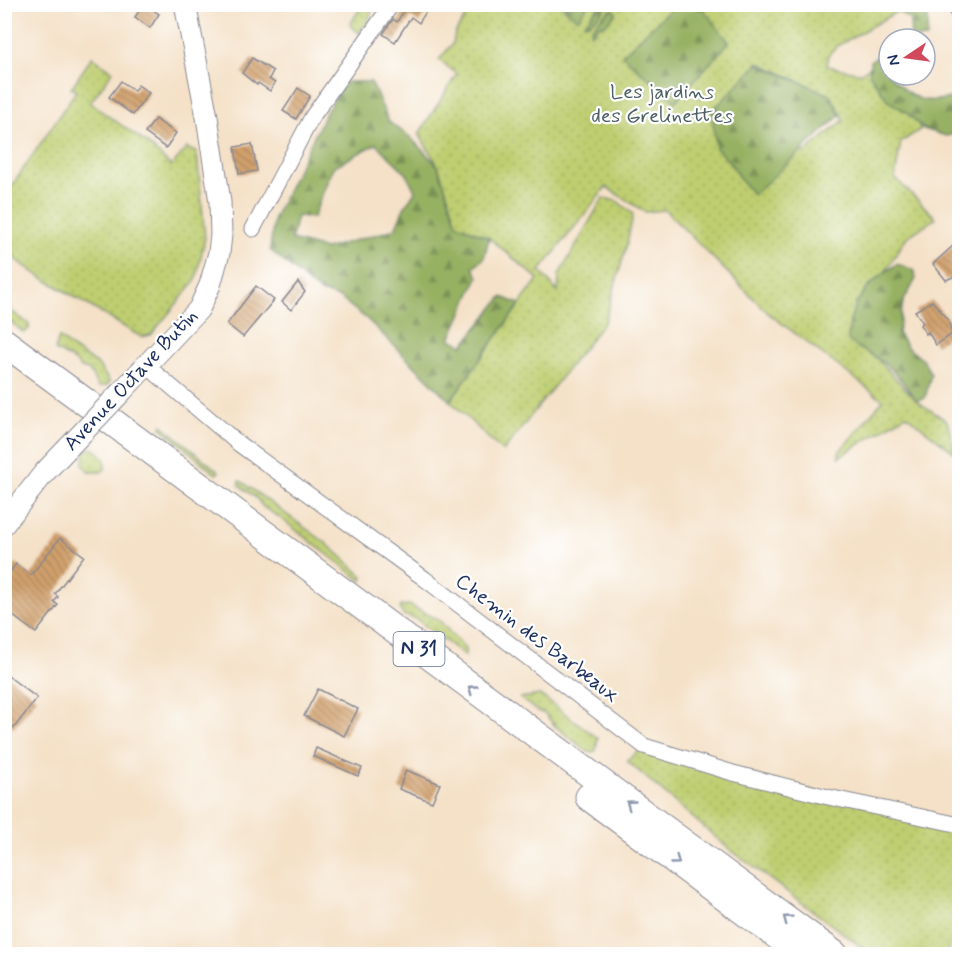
<svg xmlns="http://www.w3.org/2000/svg" width="964" height="959" viewBox="0 0 964 959" font-family="Mynerve,sans-serif">
<defs>
<pattern id="grass-dots" width="8" height="8" patternUnits="userSpaceOnUse" patternTransform="scale(1.5)"><rect width="8" height="8" fill="#bece70"/><path d="M2 2h.1M6 6h.1" fill="none" stroke="#a3b163" stroke-width="1.8" stroke-linecap="round"/></pattern>
<pattern id="forest-firs" width="22" height="20" patternUnits="userSpaceOnUse" patternTransform="scale(1.5)"><rect width="22" height="20" fill="#96b162"/><path d="M5 1l3.5 6h-7zM16 11l3.5 6h-7z" fill="#7a9054"/></pattern>
<pattern id="building-back-hatch" width="6" height="6" patternUnits="userSpaceOnUse" patternTransform="scale(1.5)"><rect width="6" height="6" fill="#d1a06c"/><path d="M-1 5l2 2M0 0l6 6M5-1l2 2" fill="none" stroke="#a9835c"/></pattern>
</defs>
<rect width="100%" height="100%" fill="#fff"/>
<filter id="ink" filterUnits="userSpaceOnUse"><feTurbulence type="fractalNoise" baseFrequency=".0167" numOctaves="2"/><feDisplacementMap in="SourceGraphic" scale="12" xChannelSelector="R" yChannelSelector="G"/><feConvolveMatrix kernelMatrix="1 2 1 2 8 2 1 2 1" color-interpolation-filters="sRGB"/></filter>
<filter id="wash" filterUnits="userSpaceOnUse"><feTurbulence type="fractalNoise" baseFrequency=".008" numOctaves="4" result="noise"/><feDisplacementMap in="SourceGraphic" scale="24" xChannelSelector="R" yChannelSelector="G"/><feGaussianBlur stdDeviation="1.35" result="paint"/><feColorMatrix in="noise" values="0 0 0 0 0 0 0 0 0 0 0 0 0 0 0 0 0 1.4 0 .05"/><feComposite in="paint" operator="in"/></filter>
<g filter="url(#wash)">
<rect width="100%" height="100%" fill="#f4e1c7"/>
<g fill="url(#grass-dots)" stroke="#6c7e67" stroke-width="1.5" fill-rule="evenodd">
<path d="M362 5H374L367 23 359 33 350 25Z"/>
<path d="M466 5H893L898 11 837 46 829 54 827 66 861 73 880 61 921 129 901 142 895 178 936 218 906 238 850 330 917 401 947 421 955 453 906 415 839 457V452L883 400 768 313 665 210 645 212 606 187 540 271 558 292 559 275 603 198 617 201 633 214 627 244 605 321 503 452 450 401 538 279 489 238 457 224 438 166 419 134 457 74 439 60 453 43 455 33 466 16ZM757 62 830 95 844 120 804 153 780 129Z"/>
<path d="M92 57 113 71 90 103 148 144 171 166 187 148 197 153 205 238 196 280 151 335 141 337 38 275 5 252V196L76 91 71 88Z"/>
<path d="M5 306 29 324V329L24 333 5 317Z"/>
<path d="M59 337 72 348 98 365 110 382 106 386 98 387 89 370 81 368 75 361 55 350Z"/>
<path d="M162 425 219 472 216 474 212 471 160 427Z"/>
<path d="M93 448C102 454 107 458 105 469L101 472H89L83 464 85 450Z"/>
<path d="M239 481 242 482 326 543 363 576 362 581 279 517 263 507 257 499 239 485Z"/>
<path d="M409 605 440 621 465 649V656L416 619 403 615 400 609 401 606Z"/>
<path d="M540 695 598 738 596 750 592 753 587 751 555 726 545 714 537 711 520 698Z"/>
<path d="M644 746 959 830V928L947 954H926L921 951 918 954H871L728 848 627 761Z"/>
</g>
<g fill="url(#forest-firs)" stroke="#587060" stroke-width="1.5" fill-rule="evenodd">
<path d="M562 5V4L588 5 578 19 568 12Z"/>
<path d="M600 5H607C603 12 591 24 584 24Z"/>
<path d="M675 5H700L729 42 675 102 622 55Z"/>
<path d="M890 5H912L928 16 927 38 911 39 910 20Z"/>
<path d="M614 9 616 13 607 23 599 26 591 34 590 32C595 24 605 12 614 9Z"/>
<path d="M889 50V75H893L892 78C914 98 920 105 950 98L959 106V133L946 136 924 129 906 112 888 101 870 75V61Z"/>
<path d="M758 64 830 95 840 115 753 195 740 179 731 164 716 148 712 111Z"/>
<path d="M345 82H371L389 122 410 137 438 166 457 224 489 238 484 258 473 267 478 277 450 339 463 345 502 297 520 304 450 401 368 320 340 298 320 292 270 250 274 218 326 112ZM376 144 406 173 415 191 404 208 395 229 325 249 291 240 297 216 313 218 333 167Z"/>
<path d="M897 264 914 270 916 279 903 302 898 333 907 347 923 360 931 374 925 398 916 400C907 387 897 373 884 363 873 354 858 350 848 340 849 303 867 283 897 264Z"/>
</g>
<g id="blocks">
<g fill="url(#building-back-hatch)">
<path d="M144 4 159 14 150 28 135 17Z"/>
<path d="M408 4H431L419 23 411 17 395 42 383 34 393 19 397 22Z"/>
<path d="M954 4H960V30L947 10Z"/>
<path d="M252 58 273 71 269 79 275 83 270 91 258 83 257 85 242 73Z"/>
<path d="M121 81 134 91 138 85 149 93 133 115 109 97Z"/>
<path d="M298 88 310 96 296 119 283 111Z"/>
<path d="M155 119 176 133 166 148 145 133Z"/>
<path d="M252 144 257 171 239 174 235 147Z"/>
<path d="M955 244 960 249V274L946 280 933 264Z"/>
<path d="M298 282 305 292 291 310 282 302Z"/>
<path d="M256 286 274 300 243 337 227 324Z"/>
<path d="M932 301 948 319 952 334 936 345 928 332 926 334 920 325 923 323 915 311Z"/>
<path d="M60 538 84 556 55 594 58 597 54 602 58 605 36 633 4 609V579L16 564 31 575Z"/>
<path d="M4 673 37 698 14 728 4 721Z"/>
<path d="M318 689 358 709 344 736 304 716Z"/>
<path d="M316 748 362 768 358 776 313 756Z"/>
<path d="M406 770 440 784 432 802 399 789Z"/>
</g>
</g>
</g>
<g filter="url(#ink)">
<use href="#blocks" fill-opacity="0" stroke="#888892" stroke-width="1.5"/>
<g fill="none" stroke-linecap="round" stroke-linejoin="round">
<g stroke="#888892" stroke-width="17">
<g id="street">
<path d="M253 229 312 117 392 4"/>
<path d="M147 366 239 444 425 579 644 746 733 773 828 797 960 825"/>
</g>
</g>
<g stroke="#888892" stroke-width="23">
<g id="secondary">
<path d="M123 390 199 309 210 285 219 253 221 235 220 202 207 117 185 4"/>
<path d="M4 524 44 473 65 451"/>
</g>
</g>
<g stroke="#888892" stroke-width="29">
<g id="highway">
<path d="M4 342 834 954"/>
<path d="M589 797 802 954"/>
</g>
</g>
<use href="#street" stroke="#fff" stroke-width="15"/>
<use href="#secondary" stroke="#fff" stroke-width="21"/>
<use href="#highway" stroke="#fff" stroke-width="27"/>
<g stroke="#888892" stroke-width="23" stroke-linecap="butt">
<path id="secondary-bridge" d="M65 451 123 390"/>
</g>
<use href="#secondary-bridge" stroke="#fff" stroke-width="21"/>
</g>
<defs><path id="oneway-chevron" d="M-2-3.5L2.5 0L-2 3.5" fill="none" stroke-width="1.6" stroke-linecap="round" stroke-linejoin="round" transform="scale(1.5)"/></defs>
<g stroke="#8d97ae">
<use href="#oneway-chevron" transform="translate(472 689) rotate(-144)"/>
<use href="#oneway-chevron" transform="translate(630 804) rotate(-144)"/>
<use href="#oneway-chevron" transform="translate(676 861) rotate(36)"/>
<use href="#oneway-chevron" transform="translate(787 919) rotate(-143)"/>
</g>
</g>
<g text-anchor="middle" dominant-baseline="central" stroke-width="4.5" stroke-linejoin="round" paint-order="stroke">
<rect fill="#fff" stroke="#5f6d8e" stroke-width="1.5" x="393.5" y="632" width="51" height="34" rx="4.5"/>
<g font-size="20" font-weight="bold" fill="#1b2f5e">
<text x="419" y="649">N 31</text>
</g>
<g font-size="21" fill="#4c5f63" stroke="#fff">
<text x="662" y="92">Les jardins<tspan x="662" dy="24">des Grelinettes</tspan></text>
</g>
<g font-size="21" fill="#1b2f5e" stroke="#fff">
<text transform="translate(131 380) rotate(-47)">Avenue Octave Butin</text>
<text transform="translate(537 638) rotate(37)">Chemin des Barbeaux</text>
</g>
</g>
<rect width="964" height="959" fill="none" stroke="#fff" stroke-width="24"/>
<g transform="translate(907 57) rotate(257)"><circle r="28" fill="#ffffff" stroke="#a4acbf" stroke-width="1.5"/>
<path d="M0-4.5L10 22L0 15L-10 22Z" fill="#d1495b"/>
<text y="-9" font-size="16" font-weight="bold" text-anchor="middle" fill="#1b2f5e">N</text>
</g>
</svg>
